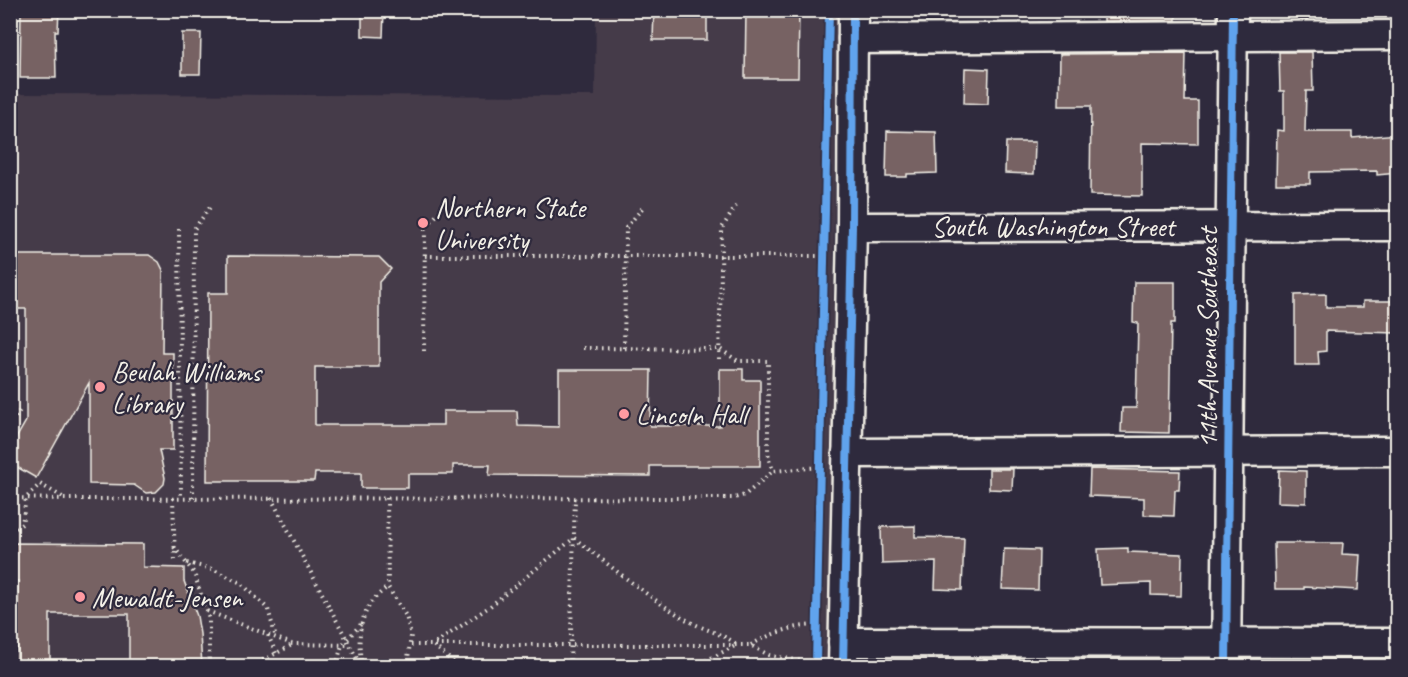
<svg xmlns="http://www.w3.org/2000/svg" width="1408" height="677" viewBox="0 0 1408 677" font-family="Caveat,sans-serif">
<rect width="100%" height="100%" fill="#2f2a3d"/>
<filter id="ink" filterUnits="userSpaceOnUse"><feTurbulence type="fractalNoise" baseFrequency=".0167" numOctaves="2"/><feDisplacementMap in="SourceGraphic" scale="12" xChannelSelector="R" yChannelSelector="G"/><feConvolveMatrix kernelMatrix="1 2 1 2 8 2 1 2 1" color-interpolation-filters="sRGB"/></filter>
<g filter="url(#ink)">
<path fill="#453b49" d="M596 11H837L829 666H11V94L595 96Z"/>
<g fill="#776264" stroke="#f4f1e8" stroke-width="1.5">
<path d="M21 10H59L58 31H55L56 78H20Z"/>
<path d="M362 10H384L383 37 362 36Z"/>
<path d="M654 10H707V40H653Z"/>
<path d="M746 10H799L798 78H745Z"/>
<path d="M1104 10H1176V20L1104 21Z"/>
<path d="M182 33H201L200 74H182Z"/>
<path d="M1279 52H1312L1313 91H1306L1305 132H1352V138L1398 134V173L1377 175V171L1310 172V184H1276L1277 130 1284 131V91H1280Z"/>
<path d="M1186 53 1185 101H1198V144L1142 143V196L1090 195 1091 106H1059L1060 54Z"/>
<path d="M965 68 989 69 988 104 964 103Z"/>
<path d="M887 131 936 132 937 173 907 174V177H886Z"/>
<path d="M1006 142H1035L1034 174 1005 173Z"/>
<path d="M10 255H149L159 262 163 270 162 353H173V450H159L165 478 164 484 156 492 146 493 134 485 89 484V383L36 478 10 463V449L26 421V309H10Z"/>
<path d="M228 256 379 257 391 269 379 282V367H315V425H443V411H517L518 426 559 427V370H651L650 426H720V369H743V380H760V466H650V476L489 475 490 465H453V474H408V488H361V473H315L314 481H207L208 293H228Z"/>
<path d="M1134 282H1175V323H1171L1169 433 1121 432 1122 408H1136L1138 323 1133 322Z"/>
<path d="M1326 294V307H1363V301H1397V333L1326 331V351L1318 352 1319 365H1295V295Z"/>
<path d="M989 469H1013L1012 490 989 489Z"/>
<path d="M1090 469 1180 471 1179 490H1175L1174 516 1144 515V498L1089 496Z"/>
<path d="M1279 470 1306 471V503L1278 502Z"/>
<path d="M915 526V537L964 538 962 590 935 589 936 562 882 564 881 527Z"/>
<path d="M10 543 143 544V567L184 568V581L197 616 200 634 202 666H129V614H50V666H17L18 581 10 580Z"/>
<path d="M1274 543H1343L1342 554 1360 555 1358 590 1304 587V589H1275Z"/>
<path d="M1128 548V552L1182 554 1181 596 1151 595V583L1100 585 1098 549Z"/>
<path d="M1004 549 1039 550 1038 590 1002 589Z"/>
</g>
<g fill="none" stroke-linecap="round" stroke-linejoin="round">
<g stroke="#f4f1e8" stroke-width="33">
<g id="minor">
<path d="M853 39 1398 35"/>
<path d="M852 227 1398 226"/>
<path d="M847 453 1398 451"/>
<path d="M843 642 1398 643"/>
<path d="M843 666 852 227 853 10"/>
<path d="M1226 666 1233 10"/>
</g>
</g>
<g stroke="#f4f1e8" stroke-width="4" stroke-dasharray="1.5 4.5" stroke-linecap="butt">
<path d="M179 229 181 498"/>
<path d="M425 256H824"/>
<path d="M583 348 720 349 738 361H768V453L773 471"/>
<path d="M624 348 626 228 644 206"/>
<path d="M424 351 425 228 445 206"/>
<path d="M10 353 15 361"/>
<path d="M719 359 722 228 736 206"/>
<path d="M10 428 20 410"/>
<path d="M10 498 66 499 734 498 745 495 773 471 822 467"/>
<path d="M173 498 175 561"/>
<path d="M193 498 194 229 211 206"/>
<path d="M271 498 361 666"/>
<path d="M387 498 388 587 406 616 411 635 407 666"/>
<path d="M10 529H15L22 524 26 498 40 484 66 499"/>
<path d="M174 547 194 573 209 619V666"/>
<path d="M187 563 212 569 241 583 268 609 276 638"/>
<path d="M207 611 292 644 349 645"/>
<path d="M268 635 276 653"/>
<path d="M411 645H750L769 655 816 664V666"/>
<path d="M751 645C772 633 792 626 817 625"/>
<path d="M252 666 292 645"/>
<path d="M336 666 342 645 361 624"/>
<path d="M362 666C356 634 360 606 388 587"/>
<path d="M458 666 433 645 489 607 574 538C611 566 647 597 687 620 704 630 722 633 738 645"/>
<path d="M570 666 575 498"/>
<path d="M695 666 735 646"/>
</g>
<use href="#minor" stroke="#2f2a3d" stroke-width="28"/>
<g stroke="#2f2a3d" stroke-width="11">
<g id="cycleway">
<path d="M829 10 816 664 844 666"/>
<path d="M843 666 852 227 853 10"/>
<path d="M1226 666 1233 10"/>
</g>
</g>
<use href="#cycleway" stroke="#60a3ed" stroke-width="8"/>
</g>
</g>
<g fill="#ff9aa2" stroke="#2f2a3d" stroke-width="2">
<circle cx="423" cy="223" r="6"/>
<circle cx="100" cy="387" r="6"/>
<circle cx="624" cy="414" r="6"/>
<circle cx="80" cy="597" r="6"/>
</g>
<g text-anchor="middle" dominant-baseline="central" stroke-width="4.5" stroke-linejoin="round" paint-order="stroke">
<g font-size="28" fill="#f4f1e8" stroke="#2f2a3d" text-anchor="start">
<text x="435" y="207">Northern State<tspan x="435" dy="32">University</tspan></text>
<text x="112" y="371">Beulah Williams<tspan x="112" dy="32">Library</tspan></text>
<text x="636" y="414">Lincoln Hall</text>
<text x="92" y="597">Mewaldt-Jensen</text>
</g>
<g font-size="28" fill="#f4f1e8" stroke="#2f2a3d">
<text x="1053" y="226">South Washington Street</text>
<text transform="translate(1207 338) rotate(-90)">11th Avenue Southeast</text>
</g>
</g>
<rect width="1408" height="677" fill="none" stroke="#2f2a3d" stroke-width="36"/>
<rect x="18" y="18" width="1372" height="641" fill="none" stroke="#f4f1e8" stroke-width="2" filter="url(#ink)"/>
</svg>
